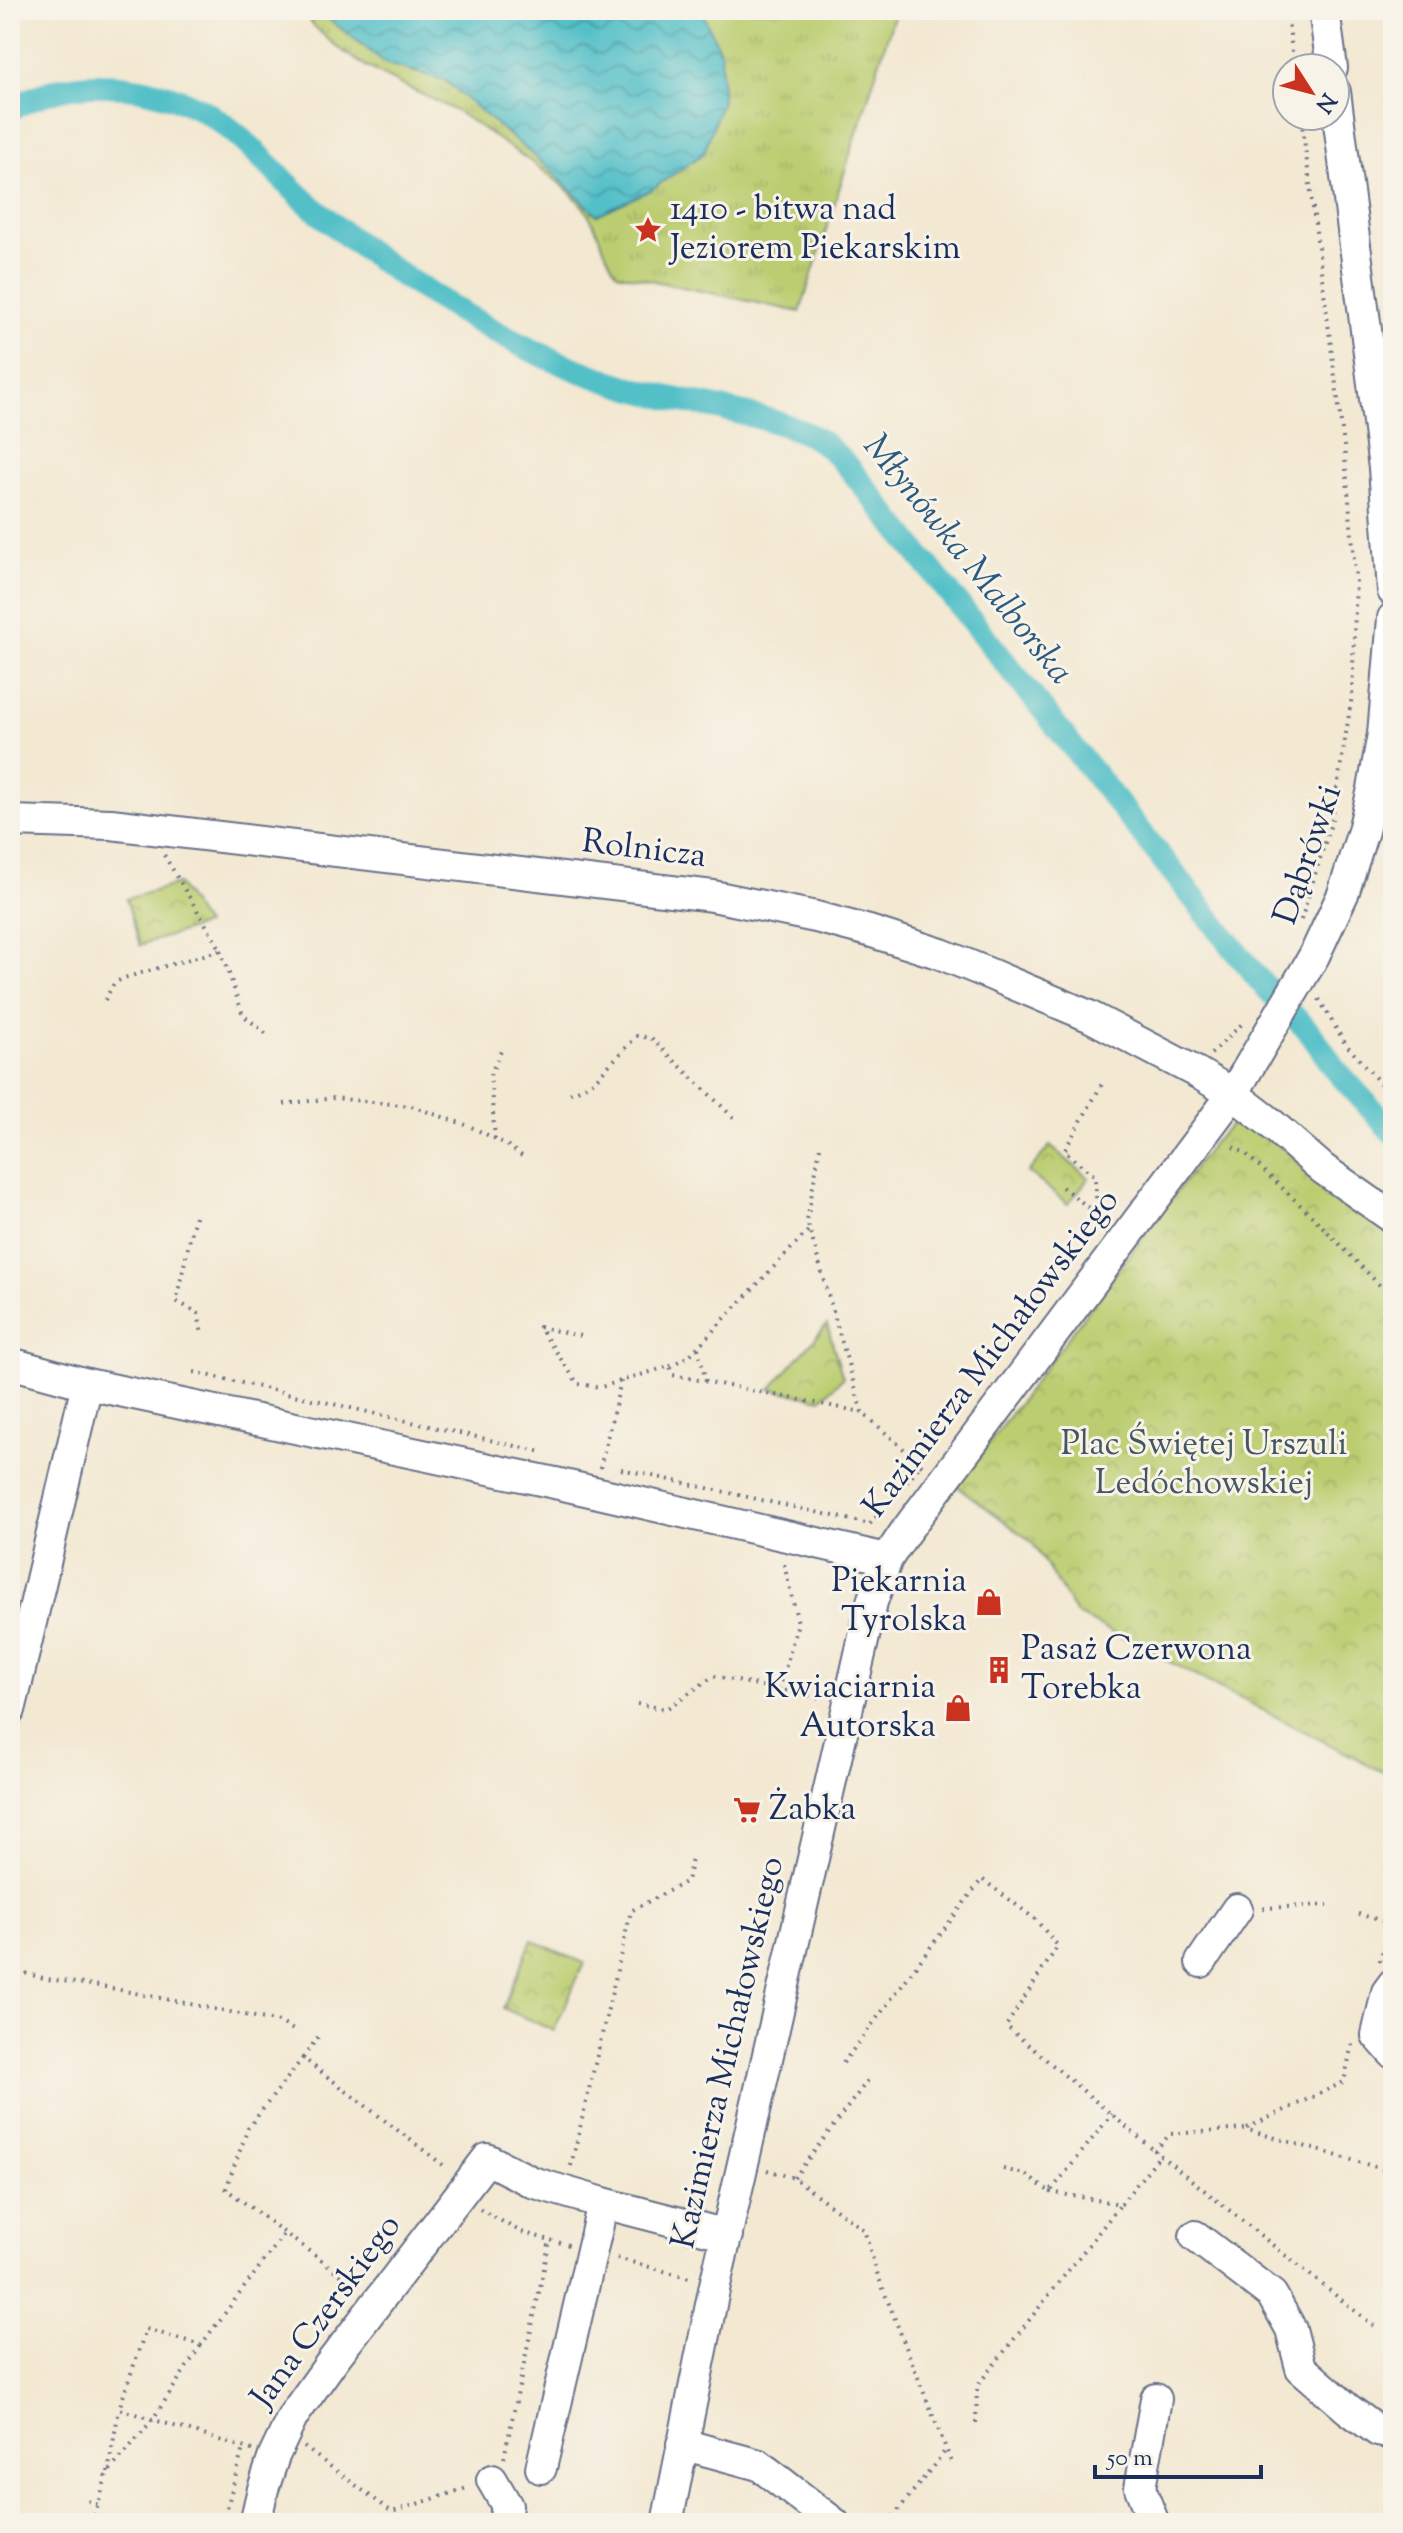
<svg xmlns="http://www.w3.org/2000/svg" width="1403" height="2533" viewBox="0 0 1403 2533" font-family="'Sorts Mill Goudy',serif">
<defs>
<pattern id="grass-tufts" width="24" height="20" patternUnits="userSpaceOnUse" patternTransform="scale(2)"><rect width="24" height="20" fill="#bbcd70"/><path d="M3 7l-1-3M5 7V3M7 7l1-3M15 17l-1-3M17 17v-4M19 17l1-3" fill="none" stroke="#a0b063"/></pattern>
<pattern id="park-crowns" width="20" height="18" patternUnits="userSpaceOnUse" patternTransform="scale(2)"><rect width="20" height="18" fill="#bbcd70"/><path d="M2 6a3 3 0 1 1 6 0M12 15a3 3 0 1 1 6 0" fill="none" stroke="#a0b063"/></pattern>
<pattern id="water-waves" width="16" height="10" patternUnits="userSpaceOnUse" patternTransform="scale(2)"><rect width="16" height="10" fill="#52c0c8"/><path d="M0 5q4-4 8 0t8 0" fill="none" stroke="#439ca6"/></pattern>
</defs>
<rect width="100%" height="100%" fill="#f7f3e8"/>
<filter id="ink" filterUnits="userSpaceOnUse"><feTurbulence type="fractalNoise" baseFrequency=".0125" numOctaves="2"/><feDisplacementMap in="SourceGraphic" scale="16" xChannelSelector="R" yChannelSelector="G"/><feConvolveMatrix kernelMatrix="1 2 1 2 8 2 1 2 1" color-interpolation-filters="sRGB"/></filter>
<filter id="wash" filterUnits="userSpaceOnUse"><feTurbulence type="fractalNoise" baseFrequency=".006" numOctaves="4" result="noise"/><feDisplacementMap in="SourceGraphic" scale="32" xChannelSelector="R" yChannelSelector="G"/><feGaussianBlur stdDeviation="1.8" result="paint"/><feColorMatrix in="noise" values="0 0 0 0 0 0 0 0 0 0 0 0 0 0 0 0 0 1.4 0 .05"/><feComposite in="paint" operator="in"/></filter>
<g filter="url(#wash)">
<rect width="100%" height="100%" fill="#f3e8d2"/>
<path fill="url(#grass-tufts)" stroke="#6b7e67" stroke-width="2" d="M301 10H896L800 312 617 273C603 254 599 227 584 208 562 180 522 156 493 136 480 127 466 117 452 109 398 82 338 61 301 10Z"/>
<g fill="url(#park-crowns)" stroke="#6b7e67" stroke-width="2">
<path d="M178 884 205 925 140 945 126 899Z"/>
<path d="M1231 1125 1253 1126 1393 1231V1777L1076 1614 1032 1542 957 1486 1213 1143Z"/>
<path d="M1050 1146 1089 1178 1068 1204 1028 1172Z"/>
<path d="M827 1325 843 1378 821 1399 770 1389Z"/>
<path d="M532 1940 584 1963 554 2031 503 2008Z"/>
</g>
<path fill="url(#water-waves)" stroke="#367893" stroke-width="2" d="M317 10H701L721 53 722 100 704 153 651 190 597 215 549 169 444 80 387 64Z"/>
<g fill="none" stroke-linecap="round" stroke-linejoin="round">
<path stroke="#52c0c8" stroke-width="24" d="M10 109C26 101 43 93 61 89 100 80 148 87 185 102 237 123 270 170 310 205 376 263 449 309 527 348 569 368 612 384 657 395 704 407 781 416 820 441 832 449 841 459 851 470L1260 981 1311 1034 1336 1070 1393 1133"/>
</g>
</g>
<g filter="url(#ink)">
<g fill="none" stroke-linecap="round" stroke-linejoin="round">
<g stroke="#677087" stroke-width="34">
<g id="minor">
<path d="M1324 10 1332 68"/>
<path d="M1335 92 1384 468 1393 591"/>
<path d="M10 821 111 824 713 896 816 917 869 931 941 954 990 974 1089 1016 1196 1072 1233 1094 1267 1120 1323 1169 1393 1218"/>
<path d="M10 1363 87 1384 555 1483 887 1559"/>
<path d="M10 1680 17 1682 10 1710"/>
<path d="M17 1682 87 1384"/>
<path d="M1201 1962 1237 1909"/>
<path d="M1393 1984 1387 1992 1377 2035 1393 2053"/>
<path d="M1195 2236 1272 2295 1291 2329 1301 2368 1348 2409 1378 2431 1393 2434"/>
<path d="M682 2444 759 2465 834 2523"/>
<path d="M541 2468 603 2203"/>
<path d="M492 2480 507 2506 504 2523"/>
<path d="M255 2523 263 2489 274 2456 293 2416 333 2360 487 2159 532 2182 603 2203 727 2235"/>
<path d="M667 2523 715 2285 872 1602 887 1559 905 1532 1233 1094 1314 956 1343 894 1363 831 1373 789 1383 734 1393 618"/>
<path d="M1154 2523 1140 2488 1156 2399"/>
</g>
</g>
<g stroke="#677087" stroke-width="4" stroke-dasharray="2 6" stroke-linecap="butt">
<path d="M1287 10 1294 68"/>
<path d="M1301 920 1332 820 1352 696 1356 580 1344 446 1301 116"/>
<path d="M221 950 243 1015 269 1036"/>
<path d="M1319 999 1344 1042 1393 1098"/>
<path d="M105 1000 114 983 124 978 221 950 164 855"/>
<path d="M1211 1054 1242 1024"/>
<path d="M570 1093 591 1084 637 1036 651 1038 737 1121"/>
<path d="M284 1104 334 1098 411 1106 469 1126 504 1143 522 1156"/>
<path d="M495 1139 490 1075 502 1049"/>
<path d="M820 1147 807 1221 862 1412 924 1467"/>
<path d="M1233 1147 1245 1153 1315 1219 1393 1299"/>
<path d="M1062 1187 1105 1220"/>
<path d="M1097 1214 1095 1176 1064 1151 1102 1084"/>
<path d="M195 1216 176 1301 198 1313 202 1334"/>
<path d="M580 1336 539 1327 578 1384 601 1387 670 1366 673 1375 862 1412"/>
<path d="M698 1348 706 1382"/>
<path d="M670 1366 689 1356 809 1230"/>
<path d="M194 1372 542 1452"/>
<path d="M600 1468 621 1381"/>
<path d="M621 1469 870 1524"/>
<path d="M870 1524 919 1467"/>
<path d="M779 1690 798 1623 783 1560"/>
<path d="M637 1704 666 1709 714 1676 824 1699"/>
<path d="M1263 1908 1328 1905"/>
<path d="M1358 1914 1391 1923 1379 1964"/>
<path d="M10 1969 47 1979 100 1986 280 2022 295 2031"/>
<path d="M318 2037 303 2058 447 2168"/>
<path d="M303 2058 248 2128 226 2189 357 2287"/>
<path d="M843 2063 982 1879 1035 1919 1058 1946 1006 2026 1155 2151"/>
<path d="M1247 2128 1344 2082 1352 2044"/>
<path d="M571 2166 631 1911 687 1881 692 1859"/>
<path d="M1003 2169 1024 2174 1050 2192 1112 2114"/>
<path d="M767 2170 794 2178 864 2230 878 2276 952 2464"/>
<path d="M794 2178 871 2076"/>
<path d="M1050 2192 1121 2204 1160 2155"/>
<path d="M480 2209 521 2232 550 2240"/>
<path d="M617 2258 693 2279"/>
<path d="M1374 2326 1155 2151 1170 2134 1245 2129 1393 2172"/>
<path d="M976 2423 977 2386 1121 2204"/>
<path d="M304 2447 392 2512 470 2487"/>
<path d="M252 2450 119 2409 146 2329 201 2345 285 2233"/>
<path d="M504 2458 550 2240 569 2245"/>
<path d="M108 2472 119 2409"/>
<path d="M88 2501 98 2505"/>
<path d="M92 2523 107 2474 153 2419 201 2345"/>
<path d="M223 2523 243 2448"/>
<path d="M888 2523 946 2450"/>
</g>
<use href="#minor" stroke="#fff" stroke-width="30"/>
</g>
</g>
<defs>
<g id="sight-bare" transform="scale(2.16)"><path d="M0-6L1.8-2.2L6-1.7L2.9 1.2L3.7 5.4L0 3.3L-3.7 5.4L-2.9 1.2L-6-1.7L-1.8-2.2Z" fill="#c8321e" stroke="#f7f3e8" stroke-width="2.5" paint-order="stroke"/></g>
<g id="shop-bare" transform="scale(2.16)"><path d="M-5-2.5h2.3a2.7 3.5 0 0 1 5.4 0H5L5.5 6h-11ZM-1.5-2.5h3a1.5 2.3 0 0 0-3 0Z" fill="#c8321e" stroke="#f7f3e8" stroke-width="2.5" paint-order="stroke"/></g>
<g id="building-bare" transform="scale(2.16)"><path d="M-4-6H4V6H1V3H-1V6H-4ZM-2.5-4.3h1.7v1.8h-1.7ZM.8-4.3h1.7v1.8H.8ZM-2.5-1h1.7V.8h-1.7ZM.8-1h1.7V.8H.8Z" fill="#c8321e" stroke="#f7f3e8" stroke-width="2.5" paint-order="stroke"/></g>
<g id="supermarket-bare" transform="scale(2.16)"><path d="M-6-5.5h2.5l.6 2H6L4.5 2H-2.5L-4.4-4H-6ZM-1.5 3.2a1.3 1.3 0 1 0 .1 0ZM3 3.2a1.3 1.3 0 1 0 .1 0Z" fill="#c8321e" stroke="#f7f3e8" stroke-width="2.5" paint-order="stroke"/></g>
</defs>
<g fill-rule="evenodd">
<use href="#sight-bare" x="648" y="230"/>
<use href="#shop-bare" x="989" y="1602"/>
<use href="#building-bare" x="999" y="1670"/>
<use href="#shop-bare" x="958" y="1708"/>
<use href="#supermarket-bare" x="747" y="1810"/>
</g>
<g text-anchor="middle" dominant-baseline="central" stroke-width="6" stroke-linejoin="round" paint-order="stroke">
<g font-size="34" fill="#1b2f5e" stroke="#f7f3e8" text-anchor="start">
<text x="670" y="210">1410 - bitwa nad<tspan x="670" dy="39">Jeziorem Piekarskim</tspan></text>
<text x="967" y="1582" text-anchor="end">Piekarnia<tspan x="967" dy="39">Tyrolska</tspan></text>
<text x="1021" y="1650">Pasaż Czerwona<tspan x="1021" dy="39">Torebka</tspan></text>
<text x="936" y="1688" text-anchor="end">Kwiaciarnia<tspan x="936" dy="39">Autorska</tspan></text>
<text x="769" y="1810">Żabka</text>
</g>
<g font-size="34" fill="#1b2f5e" stroke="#f7f3e8">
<text transform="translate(644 850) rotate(7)">Rolnicza</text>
<text transform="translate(1309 855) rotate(-71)">Dąbrówki</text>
<text transform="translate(992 1354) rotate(-53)">Kazimierza Michałowskiego</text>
<text transform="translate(729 2053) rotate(-77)">Kazimierza Michałowskiego</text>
<text transform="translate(327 2312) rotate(-54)">Jana Czerskiego</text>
</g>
<g font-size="34" fill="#435662" stroke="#f7f3e8">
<text x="1204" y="1445">Plac Świętej Urszuli<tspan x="1204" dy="39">Ledóchowskiej</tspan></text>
</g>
<g font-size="36" font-style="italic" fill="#2c5a7e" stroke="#f7f3e8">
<text transform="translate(967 560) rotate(51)">Młynówka Malborska</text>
</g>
</g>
<rect width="1403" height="2533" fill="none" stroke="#f7f3e8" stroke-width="40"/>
<g transform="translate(1311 92) rotate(126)"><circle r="38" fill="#f7f3e8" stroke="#9fa5b1" stroke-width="2"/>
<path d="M0-6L14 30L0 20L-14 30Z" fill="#c8321e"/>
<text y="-12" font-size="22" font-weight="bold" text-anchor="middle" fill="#1b2f5e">N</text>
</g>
<path d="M1095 2465v12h166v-12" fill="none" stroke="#1b2f5e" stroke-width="4"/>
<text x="1107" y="2465" font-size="24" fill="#1b2f5e" stroke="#f7f3e8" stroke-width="6" paint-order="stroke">50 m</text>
</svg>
